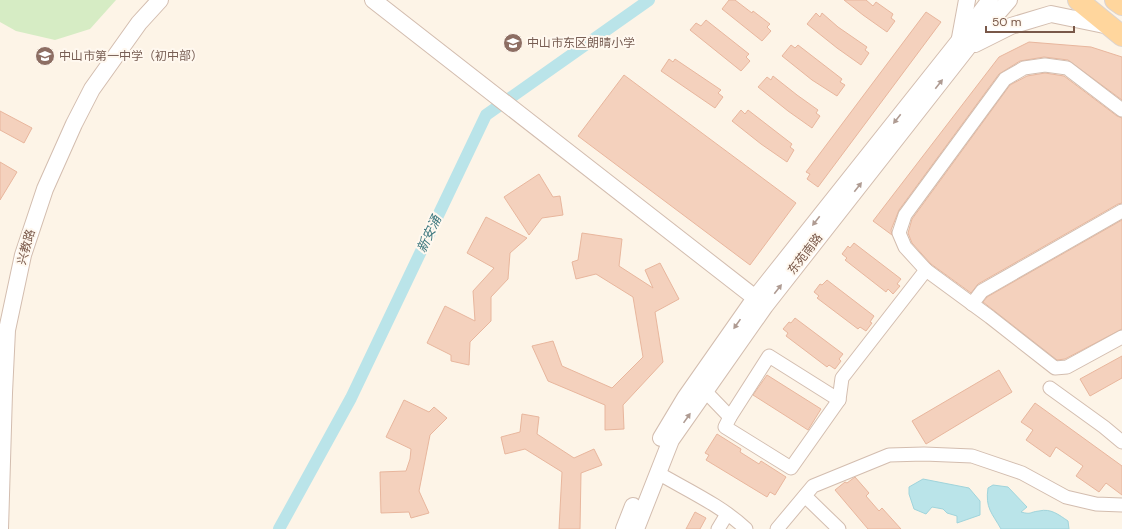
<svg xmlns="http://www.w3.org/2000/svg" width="1122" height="529" viewBox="0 0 1122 529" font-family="'DM Sans','Noto Sans SC',sans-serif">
<rect width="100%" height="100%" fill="#fdf4e7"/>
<path fill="#d6ecc4" d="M0 0H116L90 29 55 40 16 31 0 22Z"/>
<g fill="#bae4e9" stroke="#a0d4db">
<path d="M923 479 969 488 980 501V515L957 523V516L947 513 943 509 932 507 926 514 914 509 909 494V487Z"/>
<path d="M993 485 1008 487 1027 507 1021 512C1032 515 1029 512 1039 511 1051 508 1059 515 1068 521L1069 529H1001C992 513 985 508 988 488Z"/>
</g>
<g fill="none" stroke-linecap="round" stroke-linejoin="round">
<path stroke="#bae4e9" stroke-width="12" d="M279 529 351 398 486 115 649 0"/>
</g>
<g fill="#f4d1bd" stroke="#e8b69d">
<path d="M729 0H735L752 13 753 11 770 24 767 27 771 31 762 41 722 9Z"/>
<path d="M844 0H866L873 6 876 2 893 14 891 18 895 21 887 32 863 15Z"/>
<path d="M926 12 941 22 818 187 807 179 810 174 806 172Z"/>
<path d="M816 13 820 17 822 13 838 27 867 47 865 50 869 53 861 65 837 48 807 24Z"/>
<path d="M706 20 749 54 746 57 750 61 741 71 690 30 696 23 701 26Z"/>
<path d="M1029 42 1091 47 1122 57V100L1068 60 1044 57 1020 61 999 74 899 210 891 230 892 235 873 221 999 57Z"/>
<path d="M791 45 795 48 798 45 842 79 840 82 845 85 837 96 812 80 782 56Z"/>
<path d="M669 59 673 62 675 59 721 90 718 93 723 97 715 108 661 71Z"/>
<path d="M1045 73 1064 76 1117 116 1122 118V203L1118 204 978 284 971 293 931 264 912 243 908 233 912 219 1010 85 1027 76Z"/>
<path d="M624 75 796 203 750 265 578 136Z"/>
<path d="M773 76 797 95 818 110 816 113 820 116 812 128 788 111 758 87 767 77 771 80Z"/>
<path d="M741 110 745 114 748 110 792 144 790 147 794 150 787 162 761 144 732 121Z"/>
<path d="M0 111 32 128 24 143 0 130Z"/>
<path d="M0 162 17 172 0 200Z"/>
<path d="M539 174 553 197 560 196 563 215 542 218 529 235 504 197Z"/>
<path d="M486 217 527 238 510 253 508 279 491 297V321L470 342 469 365 451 361V355L427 343 445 306 475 321 473 291 494 268 467 253Z"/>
<path d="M1122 220V329L1065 359 1057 360 983 302 987 297Z"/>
<path d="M582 233 622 239 619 266 653 288 645 270 660 263 679 299 655 312 663 362 623 405 624 429 605 430V405L548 381 532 346 553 341 562 366 612 388 643 357 633 297 596 274 576 279 572 262 578 260Z"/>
<path d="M854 243 901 279 897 284 900 286 893 294 888 289 886 292 845 260 847 258 842 254 848 246 850 248Z"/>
<path d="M827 280 874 316 870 322 872 323 866 331 860 327 858 329 817 298 819 296 814 292 820 284 822 285Z"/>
<path d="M795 318 843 354 839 359 841 361 835 369 829 365 827 367 786 336 788 333 783 329 789 322 791 323Z"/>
<path d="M1122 356V378L1090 396 1080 379Z"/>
<path d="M999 370 1012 392 926 444 912 421Z"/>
<path d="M767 375 821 409 808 430 753 395Z"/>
<path d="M404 400 429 412 434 407 447 418 430 435 419 491 429 513 411 518 409 512 381 513 380 472 406 471 410 459 411 449 386 437Z"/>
<path d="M1035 403 1122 466V495L1106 483 1099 492 1076 476 1083 466 1056 447 1050 457 1026 440 1033 430 1021 422Z"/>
<path d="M522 414 539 417 537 434 574 458 594 449 602 465 581 473 580 529H559L562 472 525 449 505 454 501 437 520 432Z"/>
<path d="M717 434 741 449 740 452 759 464 761 461 786 477 775 495 770 492 767 497 706 460 709 455 705 453Z"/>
<path d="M855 477 869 493 866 496 879 511 882 508 901 529H868L835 490 845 482 847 483Z"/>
<path d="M695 512 706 518 700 529H686Z"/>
</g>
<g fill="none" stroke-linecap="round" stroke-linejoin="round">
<g stroke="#d3bdaf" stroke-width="15">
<g id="minor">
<path d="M926 270 990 317 1055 368 1067 367 1122 337"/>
<path d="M972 304 982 291 1122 211"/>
<path d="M1050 388 1104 427 1122 442"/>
<path d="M705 391 730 417 725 427 791 468 839 400 842 378 926 270 905 247 899 233 905 215 1005 79 1024 68 1045 65 1067 68 1122 110"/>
<path d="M730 417 769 356 839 400"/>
<path d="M658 473C687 490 722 506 746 529"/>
<path d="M805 496 839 529"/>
<path d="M718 529 727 514"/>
<path d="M777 529 813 486 889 455 924 454 972 456 1022 473 1066 497 1096 504 1122 505"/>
</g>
</g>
<g stroke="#d3bdaf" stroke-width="18">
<g id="tertiary">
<path d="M373 0 763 304"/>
<path d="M960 38 967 0"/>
<path d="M975 44 1011 26 1051 14 1109 26"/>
<path d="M661 438 685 398 755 298 959 41 990 0"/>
<path d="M0 529 4 393 7 330 23 255 45 189 74 124 92 89 139 23 160 0"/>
<path d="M624 529 633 506"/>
<path d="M636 529 671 440 765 306 968 47 1009 0"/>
</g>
</g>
<g stroke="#dcd4d0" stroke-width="22">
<g id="primary">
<path d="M1078 0 1122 36"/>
<path d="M1115 0 1122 5"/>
</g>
</g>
<use href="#minor" stroke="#fff" stroke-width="13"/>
<use href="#tertiary" stroke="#fff" stroke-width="16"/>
<use href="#primary" stroke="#ffd69d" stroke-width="20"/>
</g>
<defs><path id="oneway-solid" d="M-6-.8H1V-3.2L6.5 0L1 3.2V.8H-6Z"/></defs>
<g fill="#af9b92">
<use href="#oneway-solid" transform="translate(939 84) rotate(-52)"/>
<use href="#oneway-solid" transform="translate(897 119) rotate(128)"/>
<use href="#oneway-solid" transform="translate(858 187) rotate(-52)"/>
<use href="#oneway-solid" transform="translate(816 221) rotate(128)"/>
<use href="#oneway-solid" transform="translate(778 289) rotate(-52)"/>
<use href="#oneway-solid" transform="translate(737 324) rotate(125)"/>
<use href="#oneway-solid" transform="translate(687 418) rotate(-55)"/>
</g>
<defs>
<g id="school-disc" transform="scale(1)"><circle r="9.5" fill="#8d6e63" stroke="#fff8ef"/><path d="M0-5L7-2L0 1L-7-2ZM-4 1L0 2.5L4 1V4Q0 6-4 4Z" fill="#fff"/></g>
</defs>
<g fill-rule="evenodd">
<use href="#school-disc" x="513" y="43"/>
<use href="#school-disc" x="45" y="56"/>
</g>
<g text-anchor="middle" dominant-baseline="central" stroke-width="4" stroke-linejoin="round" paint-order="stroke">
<g font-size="12" fill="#785e54" stroke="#fff8ef" text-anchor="start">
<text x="527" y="43">中山市东区朗晴小学</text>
<text x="59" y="56">中山市第一中学（初中部）</text>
</g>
<g font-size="12" fill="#795849" stroke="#fff8ef">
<text transform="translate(26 247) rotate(-74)">兴教路</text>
<text transform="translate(805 254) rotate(-52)">东苑南路</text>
</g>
<g font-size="13" font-style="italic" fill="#3c777e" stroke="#fff8ef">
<text transform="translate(429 234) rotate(-65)">新安涌</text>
</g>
</g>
<path d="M986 26v6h88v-6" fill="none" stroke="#795849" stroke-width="2"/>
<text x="992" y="26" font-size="12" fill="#795849" stroke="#fff8ef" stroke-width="3" paint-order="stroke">50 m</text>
</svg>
